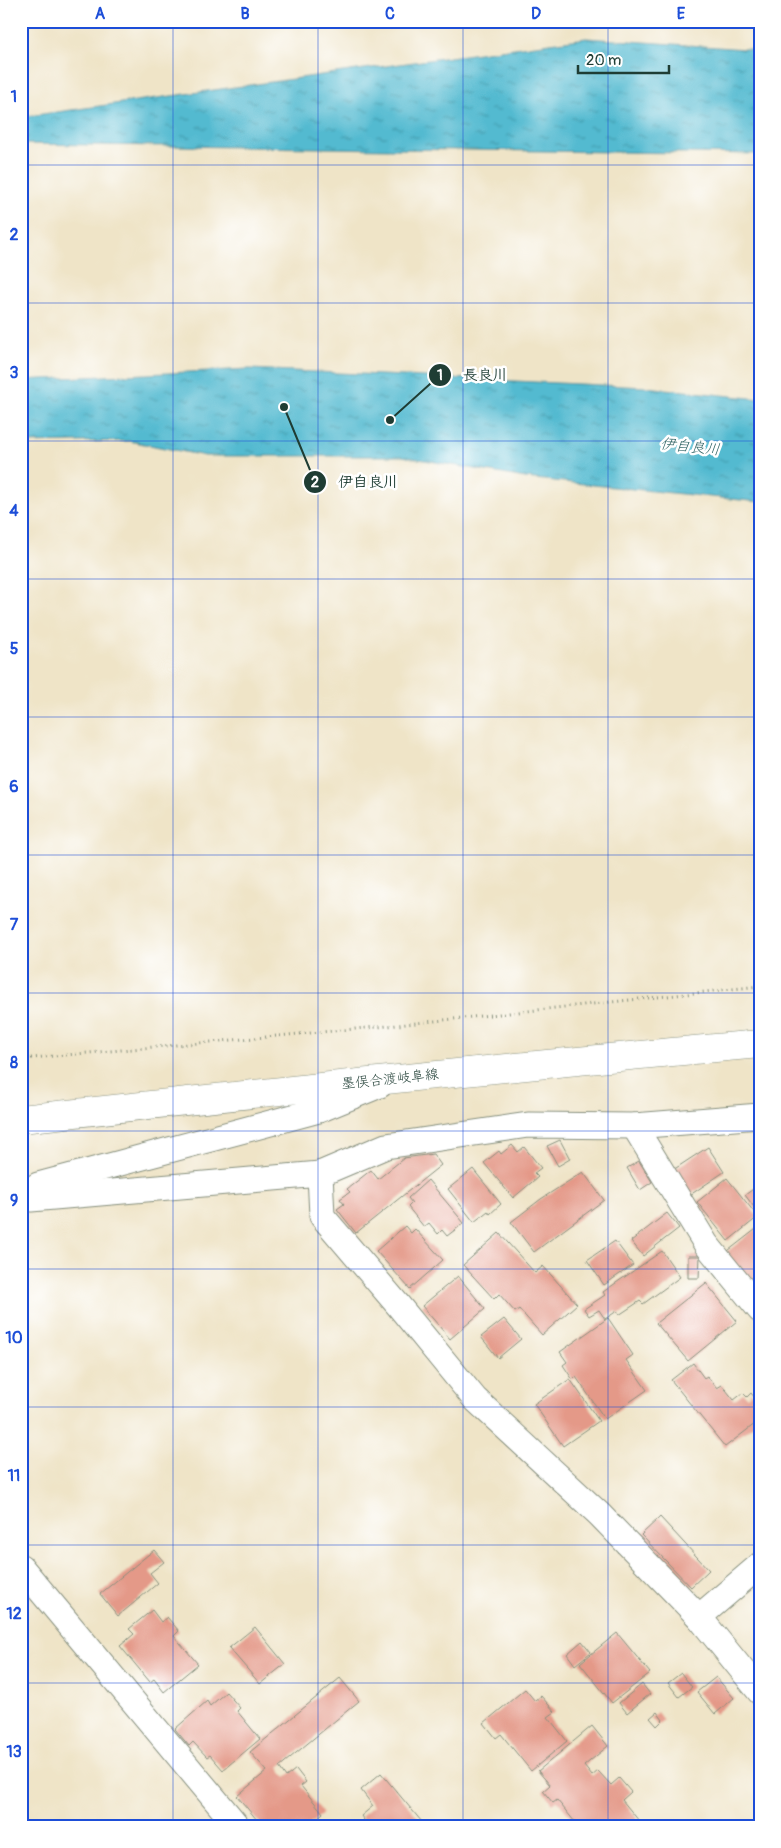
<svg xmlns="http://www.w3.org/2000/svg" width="781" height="1848" viewBox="0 0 781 1848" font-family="Pangolin,'Klee One',sans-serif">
<defs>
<pattern id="water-ripples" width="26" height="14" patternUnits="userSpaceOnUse" patternTransform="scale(1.25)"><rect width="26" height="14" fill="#52bad0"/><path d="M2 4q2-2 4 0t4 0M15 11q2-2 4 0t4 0" fill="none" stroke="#4398aa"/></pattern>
</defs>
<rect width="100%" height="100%" fill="#fff"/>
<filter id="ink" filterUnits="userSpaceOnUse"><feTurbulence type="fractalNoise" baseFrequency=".02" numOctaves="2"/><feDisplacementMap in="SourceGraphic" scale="10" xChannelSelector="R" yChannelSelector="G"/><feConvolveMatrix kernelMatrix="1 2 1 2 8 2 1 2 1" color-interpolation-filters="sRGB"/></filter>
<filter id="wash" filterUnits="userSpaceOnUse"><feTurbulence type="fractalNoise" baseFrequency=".0096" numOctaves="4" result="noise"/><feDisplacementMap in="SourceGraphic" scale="20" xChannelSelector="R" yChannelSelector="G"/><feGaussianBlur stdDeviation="1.12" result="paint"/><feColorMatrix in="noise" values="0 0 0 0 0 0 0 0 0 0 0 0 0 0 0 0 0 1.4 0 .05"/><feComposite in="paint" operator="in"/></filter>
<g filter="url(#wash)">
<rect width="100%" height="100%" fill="#efe4c7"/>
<g fill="url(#water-ripples)" stroke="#387c82">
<path d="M586 38 760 50V154L21 144V117Z"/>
<path d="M250 369 646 387 760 399V502L525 478 402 456H205L129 441 21 443V380Z"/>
</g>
<g id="blocks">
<g fill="#e49988">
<path d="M560 1140 570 1159 558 1166 547 1146Z"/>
<path d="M512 1145 518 1152 524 1147 541 1168 534 1173 538 1177 513 1198 484 1163 499 1151 501 1154Z"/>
<path d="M708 1147 724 1172 690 1195 673 1170Z"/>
<path d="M433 1154 441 1165 356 1233 337 1209 344 1204 340 1199 350 1192 347 1189 371 1170 378 1179 404 1158Z"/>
<path d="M639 1161 652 1182 640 1190 627 1168Z"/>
<path d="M473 1169 501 1204 490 1214 488 1211 474 1222 448 1189Z"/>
<path d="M583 1172 604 1200 534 1252 511 1222 541 1199Z"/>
<path d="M727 1178 758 1217 728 1241 697 1202Z"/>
<path d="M428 1180 464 1223 447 1236 442 1230 438 1234 429 1223 424 1227 408 1207 412 1203 408 1198Z"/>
<path d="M760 1184V1215L745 1195Z"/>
<path d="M667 1213 679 1228 643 1256 631 1241Z"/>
<path d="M405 1226 411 1233 415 1229 443 1260 410 1289 376 1251Z"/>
<path d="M760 1226V1299L724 1254Z"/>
<path d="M499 1233 535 1273 543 1266 577 1304 542 1335 519 1309 515 1312 499 1294 494 1299 463 1265Z"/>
<path d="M615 1241 633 1265 604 1285 587 1260Z"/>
<path d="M662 1251 680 1277 643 1304 640 1301 619 1315 617 1311 605 1319 599 1310 589 1316 584 1309 605 1295 603 1292Z"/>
<path d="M688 1256H700L699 1278H688Z"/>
<path d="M458 1276 485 1309 450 1339 422 1306Z"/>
<path d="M706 1283 737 1321 688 1361 656 1323Z"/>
<path d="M608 1318 633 1355 626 1360 647 1390 605 1419 576 1377 573 1380 563 1365 567 1362 560 1352Z"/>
<path d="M504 1319 521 1339 498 1358 481 1337Z"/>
<path d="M693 1363 704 1378 707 1376 717 1388 722 1385 734 1400 743 1393 747 1397 751 1393 760 1404V1420L725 1447 671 1380Z"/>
<path d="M570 1379 599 1421 563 1446 534 1404Z"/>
<path d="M660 1517 709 1570 691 1587 641 1535Z"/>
<path d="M154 1550 164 1562 150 1573 158 1583 118 1616 100 1594Z"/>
<path d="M152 1610 161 1622 167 1617 179 1631 174 1636 198 1664 164 1692 154 1679 150 1682 120 1646 134 1634 129 1629Z"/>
<path d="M255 1627 285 1664 260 1684 229 1648Z"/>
<path d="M617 1633 650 1673 612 1703 580 1663Z"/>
<path d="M582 1641 591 1652 575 1665 567 1654Z"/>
<path d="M681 1673 692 1687 679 1697 668 1683Z"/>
<path d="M716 1677 734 1698 715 1714 697 1692Z"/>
<path d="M340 1678 359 1701 279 1767 286 1777 296 1769 306 1782 301 1786 323 1813 307 1827H263L237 1796 267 1771 250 1752Z"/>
<path d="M642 1684 650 1694 627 1713 619 1703Z"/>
<path d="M525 1689 535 1701 541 1696 555 1712 548 1717 567 1741 531 1771 501 1734 496 1738 484 1723Z"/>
<path d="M226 1692 240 1708 237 1711 260 1739 223 1770 210 1755 207 1757 193 1742 189 1746 175 1729 207 1701 210 1706Z"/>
<path d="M657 1712 663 1720 657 1726 650 1718Z"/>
<path d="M592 1726 608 1746 584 1766 592 1776 598 1771 611 1785 619 1778 631 1792 622 1800 644 1827H579L557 1800 553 1803 543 1791 550 1785 538 1771Z"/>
<path d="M381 1773 422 1822 417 1827H369L361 1816 373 1806 361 1790Z"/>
</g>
</g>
</g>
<g filter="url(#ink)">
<use href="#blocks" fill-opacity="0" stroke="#87907e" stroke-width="1"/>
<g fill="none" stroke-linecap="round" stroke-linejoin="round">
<g stroke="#87907e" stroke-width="27">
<g id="minor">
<path d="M760 1116 634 1126 528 1125 386 1146 320 1174 322 1216 398 1305 475 1399 599 1514 699 1617 760 1692"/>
<path d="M634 1126 706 1244 760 1310"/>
<path d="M21 1197 38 1185 319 1110 380 1085"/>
<path d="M31 1199 320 1174"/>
<path d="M21 1567 238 1827"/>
<path d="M699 1617 760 1565"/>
</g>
</g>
<g stroke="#87907e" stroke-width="29">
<path id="secondary" d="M21 1119C267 1092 513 1066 760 1044"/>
</g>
<path stroke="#87907e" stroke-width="3" stroke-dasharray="1 4" stroke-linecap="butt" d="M21 1059 388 1026 760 986"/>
<use href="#minor" stroke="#fff" stroke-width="25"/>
<use href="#secondary" stroke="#fff" stroke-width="28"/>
</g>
</g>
<path fill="none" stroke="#1d4ed8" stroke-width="1" stroke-opacity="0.55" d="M173 21V1827M318 21V1827M463 21V1827M608 21V1827M21 165H760M21 303H760M21 441H760M21 579H760M21 717H760M21 855H760M21 993H760M21 1131H760M21 1269H760M21 1407H760M21 1545H760M21 1683H760"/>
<g text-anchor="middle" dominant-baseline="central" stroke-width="5" stroke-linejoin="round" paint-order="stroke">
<g font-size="14" fill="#1f3d34" stroke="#fff">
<text transform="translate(390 1079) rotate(-6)">墨俣合渡岐阜線</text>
</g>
<g font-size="15" font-style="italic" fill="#2e6263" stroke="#fff">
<text transform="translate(690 447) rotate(6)">伊自良川</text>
</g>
</g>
<path fill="none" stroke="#1f3d34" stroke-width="2" d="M390 420L440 375M284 407L315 482"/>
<g fill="#1f3d34" stroke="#fff" stroke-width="2">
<circle cx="390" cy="420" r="5"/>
<circle cx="284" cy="407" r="5"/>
<circle cx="440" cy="375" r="12"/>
<circle cx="315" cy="482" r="12"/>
</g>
<g font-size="15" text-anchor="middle" font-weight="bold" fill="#fff">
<text x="440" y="380">1</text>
<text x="315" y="487">2</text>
</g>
<g font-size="15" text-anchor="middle" font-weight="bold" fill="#1f3d34" stroke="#fff" stroke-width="5" stroke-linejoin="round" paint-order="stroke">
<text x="485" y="380">長良川</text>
<text x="368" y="487">伊自良川</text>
</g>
<rect width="781" height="1848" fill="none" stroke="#fff" stroke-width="55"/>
<path d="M578 65v8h91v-8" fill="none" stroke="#1f3d34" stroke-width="2.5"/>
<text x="586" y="65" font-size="15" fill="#1f3d34" stroke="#ffffff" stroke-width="4" paint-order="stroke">20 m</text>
<rect x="28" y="28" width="726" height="1792" fill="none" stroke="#1d4ed8" stroke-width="2"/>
<g font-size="16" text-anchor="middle" font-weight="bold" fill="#1d4ed8">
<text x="100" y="19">A</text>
<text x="245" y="19">B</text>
<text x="390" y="19">C</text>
<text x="536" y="19">D</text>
<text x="681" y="19">E</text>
<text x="14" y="102">1</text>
<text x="14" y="240">2</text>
<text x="14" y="378">3</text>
<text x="14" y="516">4</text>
<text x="14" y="654">5</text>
<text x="14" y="792">6</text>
<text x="14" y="930">7</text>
<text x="14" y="1068">8</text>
<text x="14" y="1206">9</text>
<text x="14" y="1343">10</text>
<text x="14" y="1481">11</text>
<text x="14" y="1619">12</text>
<text x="14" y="1757">13</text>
</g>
</svg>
